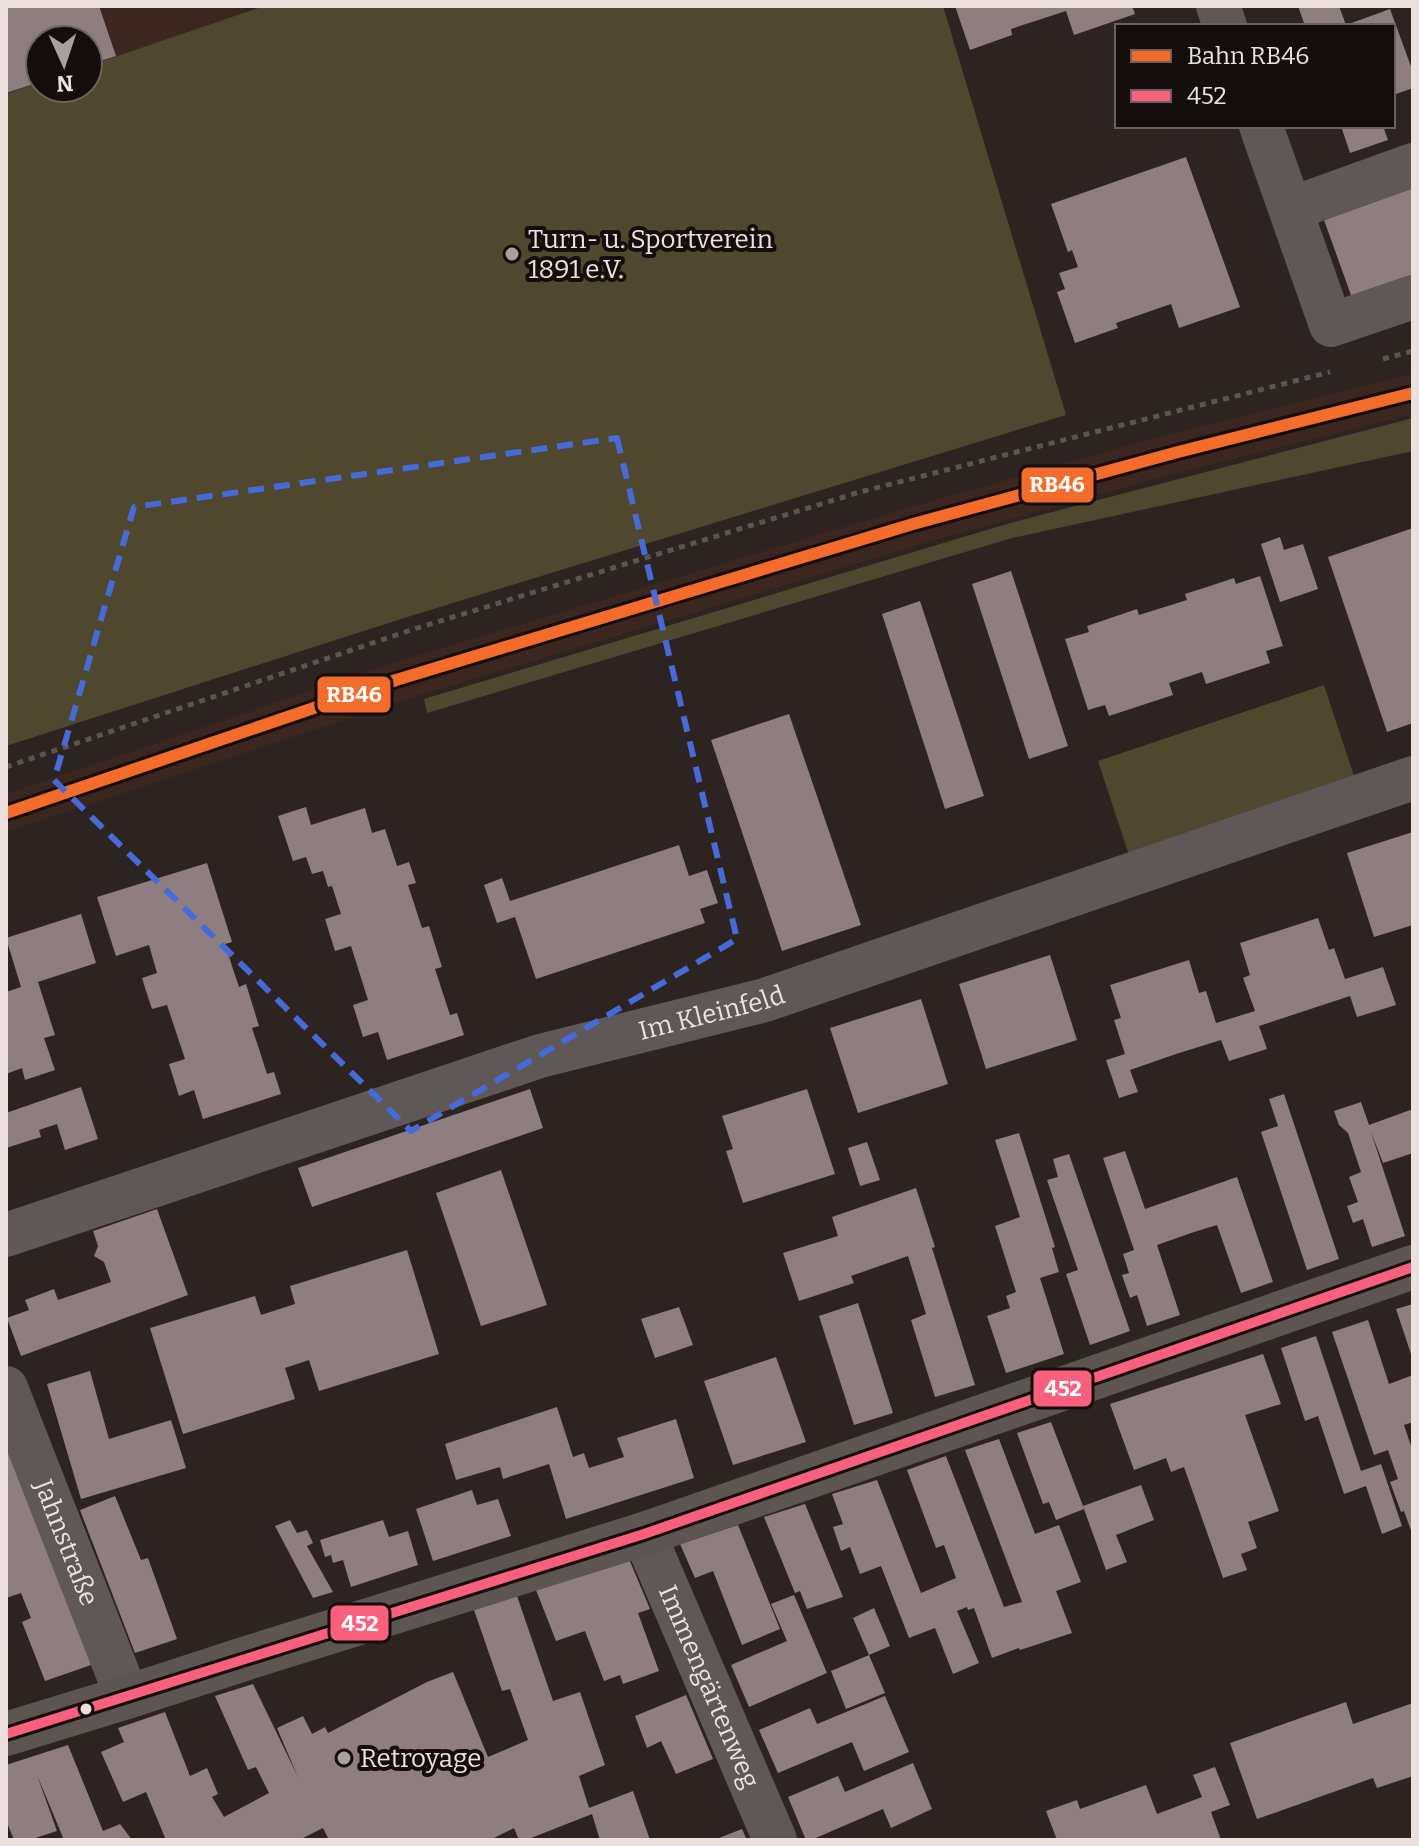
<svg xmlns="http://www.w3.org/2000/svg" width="1419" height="1846" viewBox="0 0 1419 1846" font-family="Bitter,serif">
<rect width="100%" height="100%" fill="#2d2421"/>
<g fill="#3c2620">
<path d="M6 6H242L245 13 88 66V40H40V82L6 94Z"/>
<path d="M1413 374V414L1173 474 925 543 410 698 6 832V794L399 661 911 507 1158 437Z"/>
</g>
<g fill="#4f482e">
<path d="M264 6H943L1066 415 401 619 6 746V94L40 82V88H88V66Z"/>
<path d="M1413 418V451L1012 538 427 713 424 699 1010 523Z"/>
<path d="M1324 685 1355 779 1129 855 1098 761Z"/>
</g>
<g fill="#8e7e7f">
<path d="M6 6H99L116 56 88 65V40H40V82L6 93Z"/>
<path d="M955 6H1132L1135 14 1074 35 1066 11 1011 29 1012 35 970 50Z"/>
<path d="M1298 6H1339L1346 25 1390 9 1413 72V88L1393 95V26H1305Z"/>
<path d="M1341 126H1383L1388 140 1350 153Z"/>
<path d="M1186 157 1240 307 1179 328 1171 304 1116 323 1118 328 1075 343 1057 292 1065 289 1059 273 1078 267 1072 250 1068 252 1051 204Z"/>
<path d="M1413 188V276L1352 298 1324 220Z"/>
<path d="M1413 528V723L1387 732 1328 557Z"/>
<path d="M1280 537 1284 550 1303 544 1318 589 1280 602 1261 544Z"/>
<path d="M1011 571 1068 746 1029 759 972 584Z"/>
<path d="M1260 576 1283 646 1266 651 1270 663 1206 684 1202 672 1169 683 1173 695 1109 716 1105 705 1088 710 1065 639 1089 632 1087 626 1137 609 1139 615 1187 600 1185 594 1210 586 1234 578 1236 584Z"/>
<path d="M920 601 984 796 945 809 882 614Z"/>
<path d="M789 714 861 925 782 951 711 740Z"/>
<path d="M306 807 311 825 365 808 372 833 385 829 397 866 409 862 416 883 408 885 422 928 429 926 436 948 442 967 435 969 450 1015 457 1013 464 1035 387 1060 378 1032 363 1037 353 1005 368 1000 351 946 335 951 325 919 341 914 332 886 328 887 323 871 312 874 306 857 293 861 278 816Z"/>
<path d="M1413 832V925L1374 937 1347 853Z"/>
<path d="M679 845 689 876 707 870 718 903 700 909 705 923 536 979 515 917 497 923 484 885 502 878 510 901Z"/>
<path d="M207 863 232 942 225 944 232 966 239 987 246 984 259 1026 252 1028 260 1052 267 1074 274 1072 281 1094 203 1119 194 1090 179 1096 169 1064 185 1059 167 1005 152 1009 147 994 142 978 157 973 149 945 116 956 97 897Z"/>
<path d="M81 914 96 963 38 982 55 1035 44 1038 55 1070 25 1080 22 1068 6 1074V992L21 987 6 938Z"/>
<path d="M1318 918 1329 950 1334 948 1345 979 1383 967 1396 1005 1357 1017 1350 996 1259 1026 1267 1049 1229 1061 1221 1040 1176 1054 1130 1070 1138 1092 1119 1098 1106 1060 1125 1054 1114 1020 1121 1018 1110 985 1189 960 1199 993 1206 991 1216 1023 1255 1011 1243 978 1250 975 1240 943Z"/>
<path d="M1050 955 1077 1040 986 1069 959 984Z"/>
<path d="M921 999 948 1084 858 1113 830 1028Z"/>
<path d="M81 1087 98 1139 65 1150 57 1124 39 1130 41 1137 6 1148V1113Z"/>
<path d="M530 1089 543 1128 312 1207 298 1168Z"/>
<path d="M807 1089 835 1174 743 1203 726 1151 733 1149 722 1116Z"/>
<path d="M1284 1094 1339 1259 1307 1270 1261 1132 1278 1126 1269 1099Z"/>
<path d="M1361 1102 1369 1125 1413 1109V1153L1383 1163 1371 1132 1405 1236 1372 1247 1363 1219 1353 1223 1347 1206 1358 1202 1349 1177 1361 1172 1348 1133 1339 1125 1334 1111Z"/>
<path d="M1019 1133 1055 1247 1052 1248 1059 1272 1040 1278 1064 1354 1006 1373 987 1316 1010 1308 1006 1296 1016 1292 995 1226 1020 1217 995 1140Z"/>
<path d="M867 1142 880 1180 860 1186 848 1148Z"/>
<path d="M1125 1151 1145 1209 1237 1177 1273 1282 1241 1293 1217 1225 1194 1232 1157 1245 1180 1315 1147 1326 1137 1295 1130 1298 1122 1275 1129 1273 1123 1254 1134 1250 1103 1158Z"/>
<path d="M1069 1154 1130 1331 1090 1345 1066 1274 1078 1270 1047 1180 1058 1177 1053 1159Z"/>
<path d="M501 1170 547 1305 481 1326 436 1193Z"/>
<path d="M916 1188 935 1247 932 1248 975 1385 935 1397 911 1320 926 1314 908 1256 851 1276 854 1283 799 1301 783 1253 838 1236 832 1217Z"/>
<path d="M157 1209 188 1295 21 1356 7 1318 29 1310 25 1300 54 1289 58 1300 111 1282 104 1262 94 1256 98 1246 93 1231Z"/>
<path d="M407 1250 439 1354 319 1391 309 1360 285 1368 295 1399 183 1434 150 1328 255 1296 261 1315 295 1304 290 1286Z"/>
<path d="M858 1303 893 1413 854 1425 819 1316Z"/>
<path d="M1413 1304V1357H1412L1396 1309Z"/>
<path d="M679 1307 693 1345 655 1358 641 1319Z"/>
<path d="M1368 1320 1389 1384 1413 1375V1422L1404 1425 1413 1452V1536L1404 1511 1401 1512 1390 1482 1398 1479 1388 1450 1374 1455 1332 1332Z"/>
<path d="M1316 1336 1361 1471 1381 1464 1402 1526 1382 1534 1366 1486 1344 1494 1318 1416 1305 1421 1281 1348Z"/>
<path d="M1263 1354 1281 1404 1245 1415 1279 1511 1248 1522 1257 1548 1241 1554 1247 1570 1223 1578 1184 1467 1171 1472 1166 1458 1134 1470 1110 1404Z"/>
<path d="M776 1357 806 1442 733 1465 704 1381Z"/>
<path d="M90 1371 109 1439 171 1420 186 1468 81 1499 47 1384Z"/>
<path d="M557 1407 573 1457 584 1453 589 1468 624 1457 617 1438 676 1419 694 1478 566 1519 549 1464 503 1479 500 1467 456 1480 445 1444Z"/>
<path d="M1051 1422 1083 1506 1141 1485 1154 1520 1116 1535 1127 1562 1106 1570 1084 1509 1056 1520 1049 1502 1043 1504 1017 1433Z"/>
<path d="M6 1434 94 1664 45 1681 22 1622 31 1618 21 1593 6 1598Z"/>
<path d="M999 1439 1035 1534 1059 1525 1081 1582 1056 1591 1072 1633 1020 1650 1019 1648 992 1658 974 1608 968 1610 967 1607 957 1611 979 1663 953 1674 935 1628 909 1638 881 1566 860 1574 850 1547 841 1551 833 1527 843 1524 832 1494 877 1480 921 1593 956 1578 944 1545 936 1548 907 1470 946 1456 1004 1607 1022 1602 965 1450Z"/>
<path d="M472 1490 477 1505 498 1499 511 1536 433 1561 416 1509Z"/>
<path d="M115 1496 141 1560 148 1558 177 1639 135 1653 80 1510Z"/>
<path d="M805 1504 843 1597 807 1609 800 1591 795 1593 764 1517Z"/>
<path d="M290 1520 297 1533 307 1530 313 1543 307 1546 333 1592 313 1598 275 1526Z"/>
<path d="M383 1520 389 1537 408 1531 418 1565 351 1587 343 1560 333 1563 331 1555 325 1557 320 1540Z"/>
<path d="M738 1525 780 1629 742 1645 713 1571 695 1578 680 1544Z"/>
<path d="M629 1559 650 1609 638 1613 659 1671 623 1684 620 1675 604 1681 585 1631 556 1641 536 1590Z"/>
<path d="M794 1595 827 1673 749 1707 731 1665 787 1641 771 1604Z"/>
<path d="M517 1596 553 1701 580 1692 605 1765 579 1776 589 1808 633 1791 650 1840H600L592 1814 526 1840H519L514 1828 490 1840H329L323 1828 299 1840H166L146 1792 123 1802 101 1752 124 1742 118 1728 165 1712 190 1776 207 1768 218 1794 212 1797 224 1817 269 1793 256 1767 248 1770 215 1696 253 1684 298 1777 277 1728 303 1716 312 1734 325 1727 328 1733 427 1682 453 1672 488 1757 528 1740 510 1689 502 1691 474 1610Z"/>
<path d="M874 1608 890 1646 869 1655 853 1618Z"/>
<path d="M869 1655 885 1693 846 1709 831 1671Z"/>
<path d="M686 1695 713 1759 676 1774 661 1741 647 1748 635 1716Z"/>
<path d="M885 1696 909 1752 864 1771 852 1742 778 1773 759 1730 810 1708 817 1724Z"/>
<path d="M1346 1702 1353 1724 1413 1703V1776L1377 1788 1373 1778 1257 1819 1230 1743Z"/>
<path d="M68 1745 103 1831 120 1824 132 1840H64L37 1775 57 1831 29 1840H14L6 1820V1765Z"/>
<path d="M913 1763 932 1809 891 1828 883 1809 811 1840H806L788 1797 838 1776 845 1792Z"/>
<path d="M1215 1767 1230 1805 1211 1812 1221 1840H1057L1046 1811 1077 1800 1080 1809 1146 1785 1157 1814 1202 1797 1193 1775Z"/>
<path d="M742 1829 747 1840H714Z"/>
</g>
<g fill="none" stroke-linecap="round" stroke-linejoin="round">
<g stroke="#5b5451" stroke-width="5" stroke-dasharray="6 6" stroke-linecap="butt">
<path d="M1383 359 1413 351"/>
<path d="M6 767 411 630 860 492 1330 372"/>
</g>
<g stroke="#5f5856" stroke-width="44">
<path d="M1218 6 1225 26"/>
<path d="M1261 126 1331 325 1413 297"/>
<path d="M1291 209 1413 165"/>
<path id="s1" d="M6 1235 540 1056 765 1000 1413 778"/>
<path id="s2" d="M6 1388 127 1697"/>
<path id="s3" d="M644 1534 775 1840"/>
</g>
<path stroke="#5d5551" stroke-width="44" d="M6 1734 127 1697 247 1658 644 1534 1413 1267"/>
<g stroke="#150d0b" stroke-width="16">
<path id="bus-1" d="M6 1734 644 1534 1413 1267"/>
</g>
<use href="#bus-1" stroke="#f8607d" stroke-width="10"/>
<g stroke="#150d0b" stroke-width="18">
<path id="rail-1" d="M6 813 396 680 913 524 1178 452 1413 393"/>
</g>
<use href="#rail-1" stroke="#f36c2b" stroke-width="12"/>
</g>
<path fill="none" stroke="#466bd9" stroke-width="6" stroke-dasharray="16 10" stroke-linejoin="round" d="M617 438 737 939 411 1131 54 780 134 507Z"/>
<g fill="#a99f9b" stroke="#150d0b" stroke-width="3">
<circle cx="512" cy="254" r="8"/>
<circle cx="344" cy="1758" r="8"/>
</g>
<circle fill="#ece1dd" stroke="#150d0b" stroke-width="3" cx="86" cy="1709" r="7"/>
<g text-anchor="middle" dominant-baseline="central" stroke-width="8" stroke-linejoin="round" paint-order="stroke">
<g font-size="26" fill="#ece1dd" stroke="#150d0b" text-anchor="start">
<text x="528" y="239">Turn- u. Sportverein<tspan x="528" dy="30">1891 e.V.</tspan></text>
<text x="360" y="1758">Retroyage</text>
</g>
<g font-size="26" fill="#ece1dd" stroke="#150d0b">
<text stroke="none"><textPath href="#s1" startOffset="740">Im Kleinfeld</textPath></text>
<text stroke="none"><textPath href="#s2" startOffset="166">Jahnstraße</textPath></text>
<text stroke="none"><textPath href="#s3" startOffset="166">Immengärtenweg</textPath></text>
</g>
</g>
<g stroke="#150d0b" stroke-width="3">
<rect x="1020" y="466" width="75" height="38" rx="8" fill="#f36c2b"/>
<rect x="316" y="675" width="76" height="39" rx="8" fill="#f36c2b"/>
<rect x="1032" y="1369" width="61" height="39" rx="8" fill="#f8607d"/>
<rect x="329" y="1604" width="61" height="38" rx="8" fill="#f8607d"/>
</g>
<g font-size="22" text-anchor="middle" font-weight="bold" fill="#fff">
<text x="1057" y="492">RB46</text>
<text x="354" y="702">RB46</text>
<text x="1063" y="1396">452</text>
<text x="360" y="1631">452</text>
</g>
<rect width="1419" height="1846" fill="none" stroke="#ece1dd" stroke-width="16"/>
<rect x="1115" y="24" width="280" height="104" fill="#150d0b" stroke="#6b625f" stroke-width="2"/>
<rect x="1131" y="50" width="40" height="12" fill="#f36c2b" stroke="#6b625f" stroke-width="2"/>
<text x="1187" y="64" font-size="24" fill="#ece1dd">Bahn RB46</text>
<rect x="1131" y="90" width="40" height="12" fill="#f8607d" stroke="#6b625f" stroke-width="2"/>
<text x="1187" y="104" font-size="24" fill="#ece1dd">452</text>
<g transform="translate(64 64) rotate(177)"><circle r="38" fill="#150d0b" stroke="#6b625f" stroke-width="2"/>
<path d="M0-6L14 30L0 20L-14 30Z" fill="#a99f9b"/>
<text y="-12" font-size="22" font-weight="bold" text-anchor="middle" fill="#ece1dd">N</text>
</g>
</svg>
